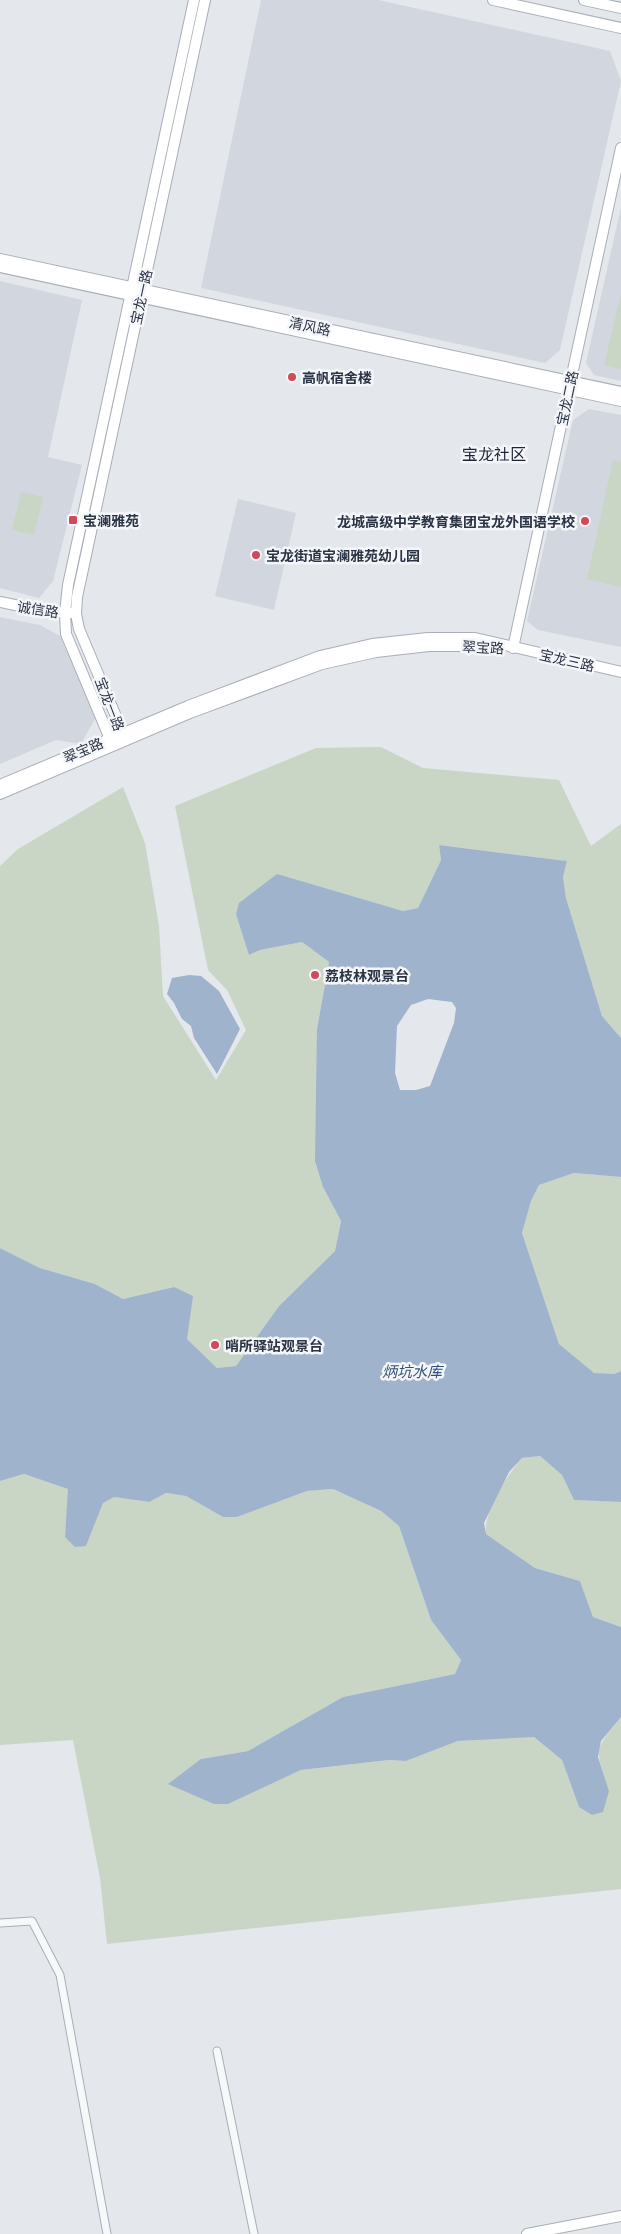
<svg xmlns="http://www.w3.org/2000/svg" width="621" height="2234" viewBox="0 0 621 2234" font-family="'Golos Text','Noto Sans SC',sans-serif">
<rect width="100%" height="100%" fill="#e4e7ec"/>
<g fill="#d2d6de">
<path d="M261 0H378L610 51 621 81 560 350 545 363 201 288Z"/>
<path d="M621 207V381L594 375 586 363Z"/>
<path d="M0 281 82 300 48 457 82 465 53 581 39 598 0 588Z"/>
<path d="M589 409 621 415V647L538 630 527 621 573 420Z"/>
<path d="M238 499 296 513 274 610 215 596Z"/>
<path d="M0 617 40 625 60 636 96 717 81 744 56 740 0 764Z"/>
</g>
<g fill="#c9d6c5">
<path d="M621 294V369L604 365Z"/>
<path d="M613 460 621 462V587L587 579Z"/>
<path d="M21 492 43 497 34 535 12 530Z"/>
<path d="M381 747 423 768 559 780 591 846 621 824V1038L602 1016 566 898 563 877 567 861 439 845 441 860 418 908 403 911 277 875 249 955 260 950 302 942 329 962 317 1029 323 1187 341 1221 335 1251 279 1306 236 1366 217 1368 187 1339 174 1287 123 1299 95 1284 40 1268 0 1248V866L18 849 123 787 145 843 159 926 163 996 216 1080 246 1030 227 990 208 970 175 806 316 748Z"/>
<path d="M574 1173 621 1177V1371L614 1374H594L559 1344 522 1233 531 1201 539 1185Z"/>
<path d="M540 1456 562 1475 574 1500 621 1502V1627L593 1617 580 1581 535 1568 486 1534C483 1512 508 1474 522 1458Z"/>
<path d="M24 1474 69 1489 65 1537 86 1546 103 1502 114 1497 148 1502 166 1493 186 1496 223 1517H237L307 1491 333 1489 381 1511 399 1526 431 1620 461 1660 455 1674 343 1697 248 1751 201 1759 228 1804 301 1770 389 1760 406 1761 458 1741 515 1737H534L562 1760 579 1807 609 1791C595 1749 593 1751 621 1717V1889L107 1944 100 1878 73 1740 0 1745V1481Z"/>
</g>
<g fill="#9fb4cc" fill-rule="evenodd">
<path d="M439 845 567 861 563 877 566 898 602 1016 621 1038V1177L574 1173 539 1185 531 1201 522 1233 559 1344 594 1373 614 1374 621 1371V1502L574 1500 562 1475 540 1456 522 1458 509 1472 484 1523 486 1534 535 1568 580 1581 593 1617 621 1627V1717L601 1741 598 1757 609 1791 603 1812 592 1815 579 1807 562 1760 534 1737 458 1741 406 1761 389 1760 301 1770 228 1804H214L168 1784 201 1759 248 1751 343 1697 455 1674 461 1660 431 1620 399 1526 381 1511 333 1489 307 1491 237 1517H223L186 1496 166 1493 149 1502 114 1497 103 1503 86 1546 75 1547 65 1537 68 1489 24 1474 0 1481V1248L40 1268 95 1284 123 1299 174 1287 193 1296 187 1339 217 1368 236 1366 279 1306 335 1251 341 1221 323 1187 315 1161 317 1029 329 962 302 942 260 950 249 955 236 914 239 903 277 874 403 911 418 908 441 860ZM428 999 452 1002 456 1008 454 1023 430 1086 416 1090H400L395 1073 397 1026 411 1005Z"/>
<path d="M189 975 201 976 219 991 240 1029 217 1074 194 1038 191 1026 182 1019 174 1003 167 994 172 978Z"/>
</g>
<g fill="none" stroke-linecap="round" stroke-linejoin="round">
<g stroke="#a9aeb7" stroke-width="9">
<g id="street">
<path d="M0 1923 32 1921 60 1975 107 2234"/>
<path d="M217 2051 254 2234"/>
</g>
</g>
<g stroke="#a9aeb7" stroke-width="12">
<g id="secondary">
<path d="M194 0 68 585 65 613 66 634 110 739 120 743 123 733 79 629 76 614 77 597 205 0"/>
<path d="M493 0 621 28"/>
<path d="M584 0 621 8"/>
<path d="M0 259 621 392"/>
<path d="M0 267 621 401"/>
<path d="M0 602 44 611 70 613"/>
<path d="M513 648 621 148"/>
<path d="M0 785 188 706 320 656 372 644 428 638H475L621 672"/>
<path d="M0 794 190 713 322 664 376 652 429 646H484"/>
<path d="M527 2234 621 2216"/>
</g>
</g>
<use href="#street" stroke="#f7f8fa" stroke-width="7"/>
<use href="#secondary" stroke="#fff" stroke-width="10"/>
</g>
<g fill="#d1495b" stroke="#f4f6f9" stroke-width="2">
<circle cx="292" cy="377" r="5"/>
<rect x="68" y="515" width="10" height="10" rx="2.5"/>
<circle cx="585" cy="521" r="5"/>
<circle cx="256" cy="555" r="5"/>
<circle cx="315" cy="975" r="5"/>
<circle cx="215" cy="1345" r="5"/>
</g>
<g text-anchor="middle" dominant-baseline="central" stroke-width="5" stroke-linejoin="round" paint-order="stroke">
<g font-size="14" fill="#2b3445" stroke="#f4f6f9">
<text transform="translate(141 297) rotate(-78)">宝龙一路</text>
<text transform="translate(310 326) rotate(12)">清风路</text>
<text transform="translate(567 398) rotate(-78)">宝龙二路</text>
<text transform="translate(38 609) rotate(9)">诚信路</text>
<text transform="translate(483 647) rotate(3)">翠宝路</text>
<text transform="translate(567 660) rotate(13)">宝龙三路</text>
<text transform="translate(110 704) rotate(69)">宝龙一路</text>
<text transform="translate(83 750) rotate(-23)">翠宝路</text>
</g>
<g font-size="14" font-weight="bold" fill="#2b3445" stroke="#f4f6f9" text-anchor="start">
<text x="302" y="377">高帆宿舍楼</text>
<text x="83" y="520">宝澜雅苑</text>
<text x="575" y="521" text-anchor="end">龙城高级中学教育集团宝龙外国语学校</text>
<text x="266" y="555">宝龙街道宝澜雅苑幼儿园</text>
<text x="325" y="975">荔枝林观景台</text>
<text x="225" y="1345">哨所驿站观景台</text>
</g>
<g font-size="15" font-style="italic" fill="#34527a" stroke="#f4f6f9">
<text x="412" y="1371">炳坑水库</text>
</g>
<g font-size="16" fill="#1d2536" stroke="#f4f6f9">
<text x="494" y="454">宝龙社区</text>
</g>
</g>
</svg>
